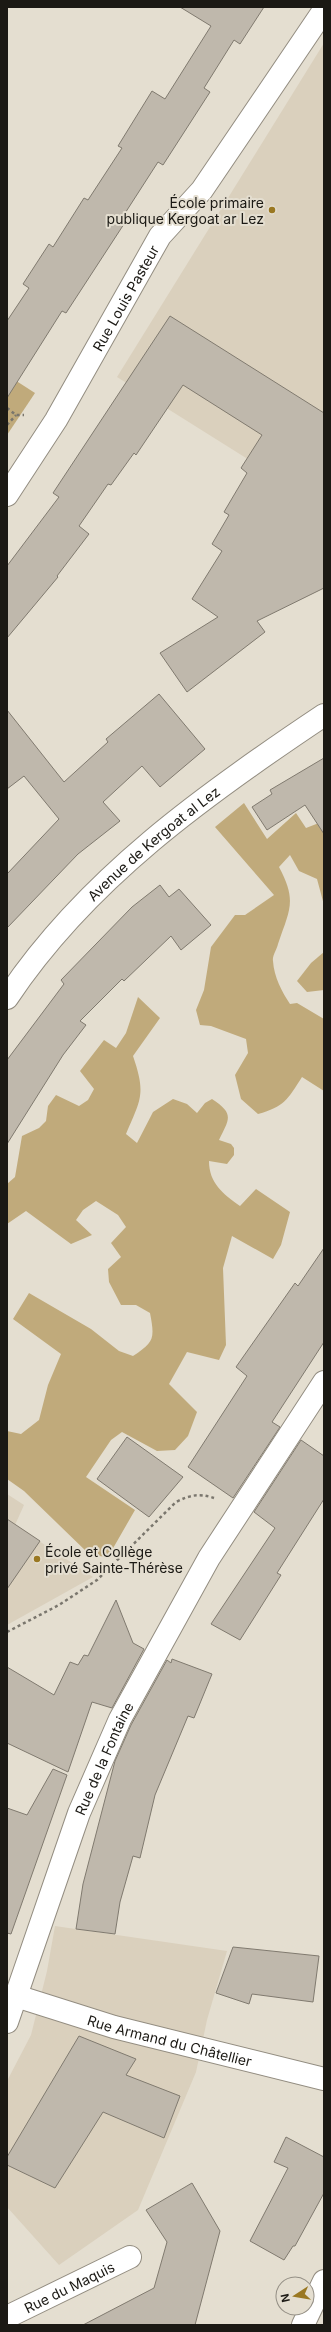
<svg xmlns="http://www.w3.org/2000/svg" width="331" height="2332" viewBox="0 0 331 2332" font-family="Inter,sans-serif">
<rect width="100%" height="100%" fill="#e4ded0"/>
<g fill="#dad0bd">
<path d="M324 43V507L117 377Z"/>
<path d="M7 1494 24 1505 15 1525 93 1577 7 1625Z"/>
<path d="M55 1926 227 1951 207 2020 196 2072 138 2210 59 2265 7 2207V2081L31 2035 47 1971Z"/>
</g>
<g fill="#c0aa7b">
<path d="M7 375 35 393 7 435Z"/>
<path d="M244 803 267 839 296 813 306 828 324 821V905L317 879 299 871 290 855 279 867C297 901 290 909 278 944 277 949 272 956 273 961 274 977 282 992 290 1004L297 1003 324 1019V1091L302 1077C288 1099 284 1107 258 1114L241 1099 235 1075 248 1053 246 1039 211 1026 200 1025 196 1010 204 990 211 947 235 915H245L274 895 215 827Z"/>
<path d="M324 952V990L307 992 297 981 311 963Z"/>
<path d="M138 997 160 1018 133 1056C146 1094 141 1099 126 1134L137 1143 153 1112 173 1099 187 1104 197 1113 205 1103 212 1099C235 1114 229 1119 219 1140L231 1144 234 1148V1155L227 1164 209 1161C209 1183 223 1194 240 1206L256 1189 290 1212 281 1245 273 1259 232 1236 223 1268 226 1345 219 1360 187 1352 169 1384 197 1412 188 1436 175 1450 157 1451 122 1432 111 1440 86 1477 135 1510 108 1557 90 1555 24 1491 7 1479V1431L21 1434 39 1420 48 1385 61 1354 13 1319 29 1293 91 1329 119 1351 133 1356C154 1342 155 1339 150 1313L136 1305H121L109 1282 108 1269 121 1257 111 1243 126 1227 118 1215 96 1201 83 1210 76 1220 92 1235 71 1244 26 1211 7 1224V1184L15 1177 22 1136 39 1128 46 1121 48 1106 56 1095 79 1106 88 1100 94 1089 80 1071 104 1040 116 1048 126 1033Z"/>
</g>
<g fill="#bfb8ac" stroke="#807a6f">
<path d="M180 7H264L240 44 234 40 204 88 210 92 163 165 158 162 120 221 124 224 66 313 62 311 7 398V321L29 288 23 284 49 244 53 247 84 198 88 200 122 148 118 146 152 91 165 99 211 26Z"/>
<path d="M170 316 324 413V588L257 621 265 632 187 692 160 653 218 617 192 599 222 551 212 544 229 515 224 512 247 473 241 468 262 435 183 385 136 455 134 453 111 485 108 484 79 526 89 534 57 576 58 577 7 638V566L59 497 53 493Z"/>
<path d="M159 694 205 749 160 787 142 766 103 802 120 821 78 854 7 928V874L59 819 24 776 7 789V710L64 782 108 742 106 739Z"/>
<path d="M324 758V834L305 805 267 830 252 807 272 794 270 790Z"/>
<path d="M160 885 169 897 179 889 211 925 181 950 171 936 124 981 122 979 80 1021 86 1025 63 1055 7 1144V1060L64 984 61 980 132 907Z"/>
<path d="M324 1248V1342L272 1422 280 1427 233 1498 188 1467 247 1376 236 1367 295 1283 298 1286Z"/>
<path d="M127 1437 183 1477 149 1517 97 1479Z"/>
<path d="M301 1440 324 1456V1499L277 1573 281 1575 240 1640 211 1624 275 1528 254 1512Z"/>
<path d="M7 1519 40 1541 7 1589Z"/>
<path d="M116 1600 133 1643 144 1649 112 1708 92 1702 68 1772 7 1743V1667L54 1695 70 1662 78 1665 84 1655 88 1656Z"/>
<path d="M172 1659 212 1674 194 1718 188 1716 155 1795 140 1858 133 1856 120 1902 115 1934 76 1929 83 1884 115 1761 131 1725 167 1660 171 1663Z"/>
<path d="M53 1769 67 1775 11 1934 7 1933V1808L27 1815Z"/>
<path d="M233 1947 319 1956 313 2002 252 1994 249 2004 216 1993Z"/>
<path d="M79 2036 136 2059 126 2075 180 2096 164 2138 103 2112 55 2188 7 2165V2157Z"/>
<path d="M286 2137 324 2157V2193L295 2246H293L284 2260 250 2241 288 2168 274 2162Z"/>
<path d="M192 2183 220 2231 195 2325H83L154 2288 167 2242 146 2210Z"/>
</g>
<g fill="none" stroke-linecap="round" stroke-linejoin="round">
<g stroke="#938d81" stroke-width="24">
<g id="street">
<path id="s1" d="M7 495 56 420 160 236 202 190 324 10"/>
<path id="s2" d="M7 998C86 879 207 793 324 715"/>
<path id="s3" d="M16 1996 114 2027 324 2079"/>
<path id="s4" d="M7 2022 79 1813 120 1719 209 1558 324 1382"/>
<path id="s5" d="M7 2317 130 2257"/>
<path d="M303 2325 324 2281"/>
</g>
</g>
<g stroke="#7a766d" stroke-width="2.5" stroke-dasharray="3 3" stroke-linecap="butt">
<path d="M7 408 16 415H24"/>
<path d="M7 425 16 415"/>
<path d="M7 1632 59 1605 97 1580 176 1502C190 1495 199 1493 214 1498"/>
</g>
<use href="#street" stroke="#fff" stroke-width="22"/>
</g>
<g fill="#9a7822" stroke="#e4ded0" stroke-width="1.5">
<circle cx="272" cy="210" r="4"/>
<circle cx="37" cy="1559" r="4"/>
</g>
<g text-anchor="middle" dominant-baseline="central" stroke-width="4" stroke-linejoin="round" paint-order="stroke">
<g font-size="14" fill="#1b1914" stroke="#e4ded0" text-anchor="end">
<text x="264" y="202">École primaire<tspan x="264" dy="16">publique Kergoat ar Lez</tspan></text>
<text x="45" y="1551" text-anchor="start">École et Collège<tspan x="45" dy="16">privé Sainte-Thérèse</tspan></text>
</g>
<g font-size="14" fill="#1b1914" stroke="#e4ded0">
<text stroke="none"><textPath href="#s1" startOffset="230">Rue Louis Pasteur</textPath></text>
<text stroke="none"><textPath href="#s2" startOffset="214">Avenue de Kergoat al Lez</textPath></text>
<text stroke="none"><textPath href="#s4" startOffset="281">Rue de la Fontaine</textPath></text>
<text stroke="none"><textPath href="#s3" startOffset="160">Rue Armand du Châtellier</textPath></text>
<text stroke="none"><textPath href="#s5" startOffset="69">Rue du Maquis</textPath></text>
</g>
</g>
<rect width="331" height="2332" fill="none" stroke="#1b1914" stroke-width="16"/>
<g transform="translate(295 2296) rotate(258)"><circle r="19" fill="#e4ded0" stroke="#948f85"/>
<path d="M0-3L7 15L0 10L-7 15Z" fill="#9a7822"/>
<text y="-6" font-size="11" font-weight="bold" text-anchor="middle" fill="#1b1914">N</text>
</g>
</svg>
